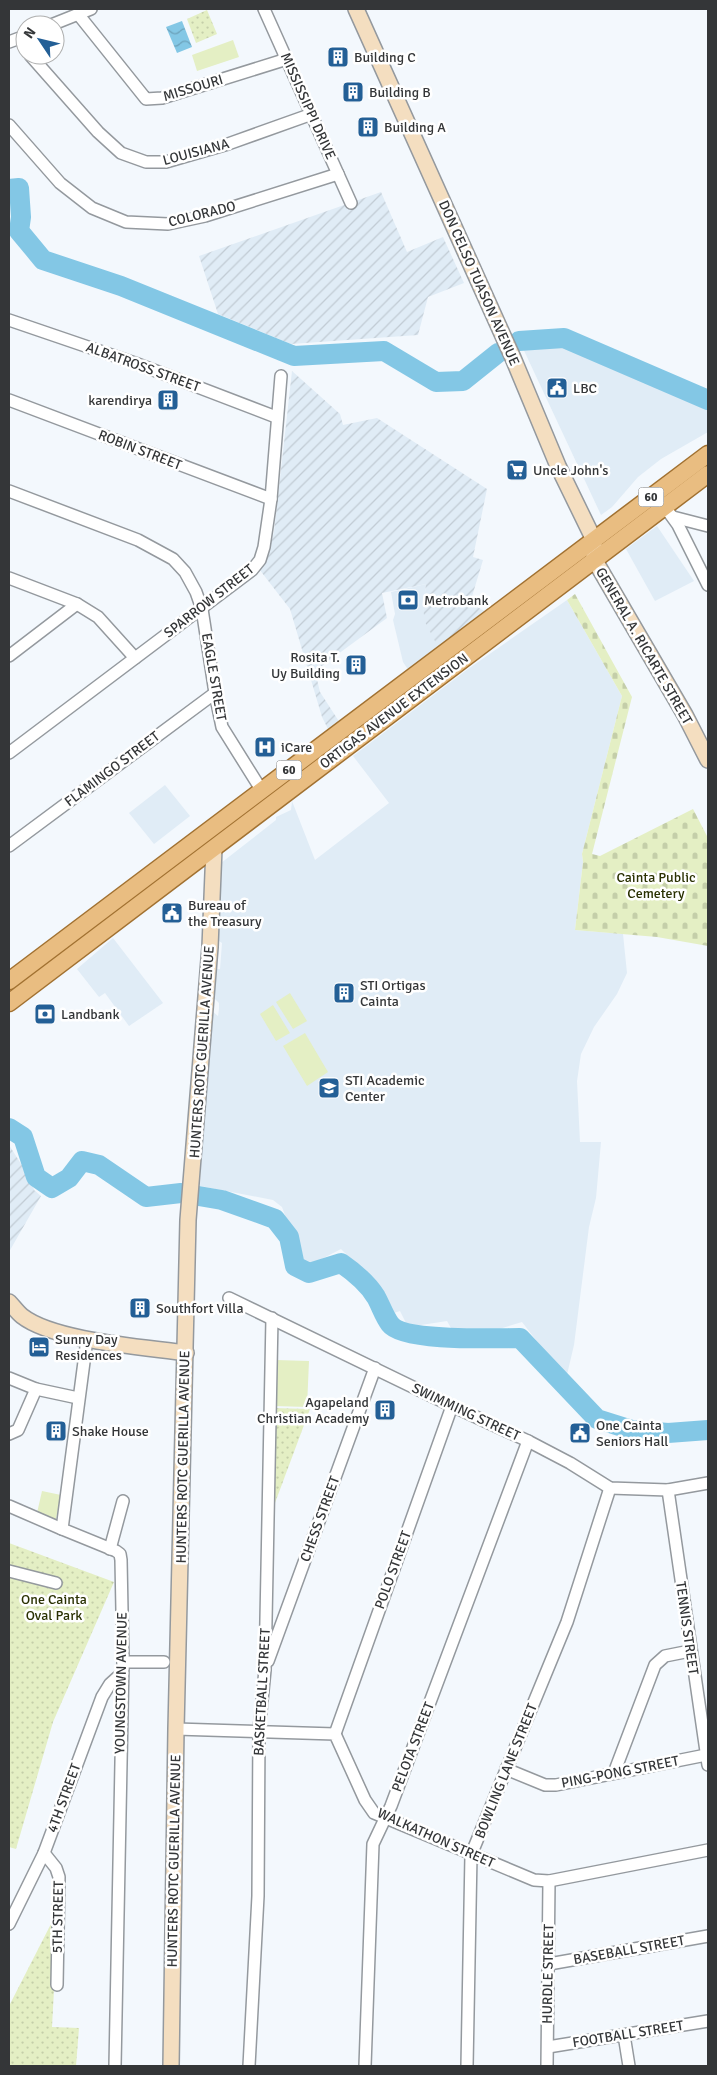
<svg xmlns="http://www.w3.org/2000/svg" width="717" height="2075" viewBox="0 0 717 2075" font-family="Signika,sans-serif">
<defs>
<pattern id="industrial-furrows" width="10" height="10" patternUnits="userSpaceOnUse" patternTransform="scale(1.25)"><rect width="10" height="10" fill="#e0ecf6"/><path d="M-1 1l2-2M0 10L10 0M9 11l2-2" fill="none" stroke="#c1cbd4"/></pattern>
<pattern id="green-dots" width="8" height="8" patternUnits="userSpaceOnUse" patternTransform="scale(1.25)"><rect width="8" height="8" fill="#e4efc4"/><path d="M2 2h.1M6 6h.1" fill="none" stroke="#c4cea9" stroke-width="1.8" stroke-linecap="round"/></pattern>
<pattern id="cemetery-stones" width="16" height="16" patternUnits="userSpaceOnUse" patternTransform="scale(1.25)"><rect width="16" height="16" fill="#e4efc4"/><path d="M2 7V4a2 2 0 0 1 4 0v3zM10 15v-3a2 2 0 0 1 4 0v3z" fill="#c4cea9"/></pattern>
<pattern id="water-waves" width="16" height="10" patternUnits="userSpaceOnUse" patternTransform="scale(1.25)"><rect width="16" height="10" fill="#83c7e5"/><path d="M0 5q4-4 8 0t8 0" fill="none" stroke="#6ca2bb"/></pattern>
</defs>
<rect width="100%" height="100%" fill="#f3f8fd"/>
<g fill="#e0ecf6">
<path d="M563 333 708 395V432L661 459 638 477 612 507 601 515 520 342Z"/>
<path d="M657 526 694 581 655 601 626 549Z"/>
<path d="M426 584 423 608 439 649 409 671 403 662 393 620 395 614 391 592Z"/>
<path d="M567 600 622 696 582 854 583 862 575 930 623 934 627 973 617 994 594 1027 581 1054 577 1081 580 1142H601L596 1198 589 1227 574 1345 566 1379 522 1322 499 1329 451 1328 447 1321 408 1327 400 1311 391 1314 368 1276 341 1249 312 1264 301 1259 282 1207 273 1200 200 1186 210 1013 212 1011 218 1016 219 1009V1003L212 996 213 969H220L222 943 216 939 221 863 276 820V817L291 810 292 801 315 860 389 803 353 756 468 669Z"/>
<path d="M165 785 190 816 154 844 129 813Z"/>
<path d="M113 938 163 1003 129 1026 105 993 99 997 77 969Z"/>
</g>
<g fill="url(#industrial-furrows)">
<path d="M381 192 407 252 443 237 464 283 428 297 418 335 291 344 218 314 199 256Z"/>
<path d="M292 371 340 414 343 425 377 418 487 489 473 557 483 560 470 603 488 613 439 649 425 622 423 608 426 584 382 593 387 618 315 671 320 692 340 723 329 731 322 717 290 609 259 569 269 550 274 532Z"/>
<path d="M9 1145 30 1178 34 1190 41 1196 9 1252Z"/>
</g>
<g fill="url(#green-dots)">
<path d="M207 10 217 34 196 43 187 19Z"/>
<path d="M273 1408 310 1409 269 1519Z"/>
<path d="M9 1543 114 1582 53 1722 16 1849 9 1847Z"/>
<path d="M58 1915 52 2027 79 2028 76 2066H9V2006L53 1920Z"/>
</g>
<path fill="url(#cemetery-stones)" d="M575 594 632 697 592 854 600 856 693 809 708 838V946L657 937 575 930 583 862 582 854 622 696 567 600Z"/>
<g fill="#e4efc4">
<path d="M233 40 239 57 197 71 192 55Z"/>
<path d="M290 993 307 1021 293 1029 276 1002Z"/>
<path d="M273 1005 290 1033 276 1041 260 1014Z"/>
<path d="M305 1033 328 1072 307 1086 283 1046Z"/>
<path d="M276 1360 309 1361 307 1407 274 1406Z"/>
<path d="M42 1491 61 1495 55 1523 37 1513Z"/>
</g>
<path fill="url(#water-waves)" d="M182 21 192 47 177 53 166 27Z"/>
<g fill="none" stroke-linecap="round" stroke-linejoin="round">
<g stroke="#83c7e5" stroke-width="20">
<path d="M9 189 19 188 21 217 19 231 43 260 121 286 294 356 384 351 436 382 463 381 498 353"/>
<path d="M519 341 564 338 708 400"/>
<path d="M9 1128 23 1137 36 1177 52 1188 69 1178 82 1161 99 1165 146 1197 181 1193 222 1200 275 1219 289 1237 295 1266 309 1273 341 1263C354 1272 367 1282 376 1297 381 1306 384 1316 390 1324 403 1342 496 1338 520 1338L597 1419 632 1430 668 1433 708 1430"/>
</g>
<g stroke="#94999e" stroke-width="14">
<g id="street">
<path d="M264 9 351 203"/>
<path d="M78 14 146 99 162 98 287 59"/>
<path d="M51 25 91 9"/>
<path d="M9 42 25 36"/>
<path d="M30 55 98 132 121 153 146 162H166L228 144 312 114"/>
<path d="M9 125 60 183 92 208 126 222 168 224 205 216 338 174"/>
<path d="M9 320 135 363 276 417"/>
<path d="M9 400 271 499"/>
<path d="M9 491 138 540 173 559 185 572 196 592 202 609 215 693 222 727 262 791"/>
<path d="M665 507 678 525 708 585"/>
<path d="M673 517 708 526"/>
<path d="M9 578 77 604 98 617 135 658"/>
<path d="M9 656 77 604"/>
<path d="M9 753 252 570 260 560 264 547 271 499 281 376"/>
<path d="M9 846 215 693"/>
<path d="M229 1298 452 1406 528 1441 570 1463 610 1488 668 1490 708 1483"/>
<path d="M87 1339 62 1529 116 1551 120 1554 121 1560 123 1662 115 2066"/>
<path d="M9 1378 36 1389 78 1398"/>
<path d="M9 1434 18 1430 36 1389"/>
<path d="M668 1490 708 1765"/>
<path d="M9 1506 62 1529"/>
<path d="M110 1549 123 1501"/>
<path d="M9 1571 56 1583"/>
<path d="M268 1661 375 1368"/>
<path d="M123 1662H164"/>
<path d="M176 1729 335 1734 365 1800 374 1813 534 1880 549 1881 708 1850"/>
<path d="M335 1734 452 1406"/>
<path d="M506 1769 545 1785H556L706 1755"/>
<path d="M614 1773 655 1665 665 1656 690 1651"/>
<path d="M44 1853 56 1868 59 1877 57 1985"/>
<path d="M9 1924 44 1853 102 1697 110 1684 121 1674"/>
<path d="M549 1964 708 1936"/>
<path d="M624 2035 629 2066"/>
<path d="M548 2047 708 2021"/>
<path d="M249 2066 258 1896 259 1731 265 1670 272 1318"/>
<path d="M365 2066 373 1844 391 1806 528 1441"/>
<path d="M467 2066 471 1855 567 1622 610 1488"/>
<path d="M547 2066 549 1881"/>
</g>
</g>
<g stroke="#94999e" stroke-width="18">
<g id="secondary">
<path d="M356 9 513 358 558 466 594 540V559L685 715 708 760"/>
<path d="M9 1302C13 1306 17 1312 22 1316 54 1341 144 1347 186 1353"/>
<path d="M171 2066 176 1729 188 1220 210 947 214 848"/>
</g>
</g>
<g stroke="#a17131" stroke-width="19">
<g id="primary">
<path d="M9 981 708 454"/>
<path d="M9 1003 708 474"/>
</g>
</g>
<use href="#street" stroke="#fff" stroke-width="11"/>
<use href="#secondary" stroke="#f4dec0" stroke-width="15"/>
<use href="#primary" stroke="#e9bd81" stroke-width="16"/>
</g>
<defs>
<g id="building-square" transform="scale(1.125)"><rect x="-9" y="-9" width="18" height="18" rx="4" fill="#235f96" stroke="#fff"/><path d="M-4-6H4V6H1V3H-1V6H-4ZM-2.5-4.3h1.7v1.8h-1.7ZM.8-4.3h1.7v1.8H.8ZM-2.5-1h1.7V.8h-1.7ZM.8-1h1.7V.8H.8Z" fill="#fff"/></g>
<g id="civic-square" transform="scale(1.125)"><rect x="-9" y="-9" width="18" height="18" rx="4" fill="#235f96" stroke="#fff"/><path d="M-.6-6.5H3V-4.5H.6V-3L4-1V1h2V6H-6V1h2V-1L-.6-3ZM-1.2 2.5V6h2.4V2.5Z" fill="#fff"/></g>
<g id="supermarket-square" transform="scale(1.125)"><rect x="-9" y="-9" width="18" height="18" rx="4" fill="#235f96" stroke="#fff"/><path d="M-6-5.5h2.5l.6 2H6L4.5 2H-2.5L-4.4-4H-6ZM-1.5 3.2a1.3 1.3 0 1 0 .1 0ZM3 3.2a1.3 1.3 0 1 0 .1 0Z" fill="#fff"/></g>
<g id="bank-square" transform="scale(1.125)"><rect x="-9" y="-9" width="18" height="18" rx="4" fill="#235f96" stroke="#fff"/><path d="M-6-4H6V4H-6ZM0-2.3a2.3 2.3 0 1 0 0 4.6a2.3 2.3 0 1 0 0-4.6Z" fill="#fff"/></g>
<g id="hospital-square" transform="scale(1.125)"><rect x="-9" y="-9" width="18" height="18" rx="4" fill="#235f96" stroke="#fff"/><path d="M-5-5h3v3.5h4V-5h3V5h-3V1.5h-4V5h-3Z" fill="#fff"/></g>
<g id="school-square" transform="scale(1.125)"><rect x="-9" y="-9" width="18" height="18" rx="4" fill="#235f96" stroke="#fff"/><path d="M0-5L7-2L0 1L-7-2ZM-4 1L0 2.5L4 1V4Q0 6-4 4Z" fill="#fff"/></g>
<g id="hotel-square" transform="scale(1.125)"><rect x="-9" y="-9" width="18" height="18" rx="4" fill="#235f96" stroke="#fff"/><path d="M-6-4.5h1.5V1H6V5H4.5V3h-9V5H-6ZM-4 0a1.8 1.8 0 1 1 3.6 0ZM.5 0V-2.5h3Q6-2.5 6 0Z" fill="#fff"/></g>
</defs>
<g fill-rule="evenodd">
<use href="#building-square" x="338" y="57"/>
<use href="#building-square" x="353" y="92"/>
<use href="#building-square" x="368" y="127"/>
<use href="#civic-square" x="557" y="388"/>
<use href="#building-square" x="168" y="400"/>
<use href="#supermarket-square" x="517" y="470"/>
<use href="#bank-square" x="408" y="600"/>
<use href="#building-square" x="356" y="665"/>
<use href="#hospital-square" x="265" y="747"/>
<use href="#civic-square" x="172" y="913"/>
<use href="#building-square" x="344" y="993"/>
<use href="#bank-square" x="45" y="1014"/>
<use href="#school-square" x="329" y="1088"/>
<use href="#building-square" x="140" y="1308"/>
<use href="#hotel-square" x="39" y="1347"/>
<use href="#building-square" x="385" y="1410"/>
<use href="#building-square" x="56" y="1431"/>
<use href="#civic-square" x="580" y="1433"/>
</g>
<g text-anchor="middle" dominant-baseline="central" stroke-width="5" stroke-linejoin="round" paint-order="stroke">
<g fill="#fff" stroke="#717274" stroke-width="1">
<rect x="638.5" y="487.5" width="25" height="19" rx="4"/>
<rect x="276.5" y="760.5" width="25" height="19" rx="4"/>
</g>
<g font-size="12" font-weight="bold" fill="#343638">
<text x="651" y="497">60</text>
<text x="289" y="770">60</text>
</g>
<g font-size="14" fill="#343638" stroke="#fff" text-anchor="start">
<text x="354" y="57">Building C</text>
<text x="369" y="92">Building B</text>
<text x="384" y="127">Building A</text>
<text x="573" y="388">LBC</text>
<text x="152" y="400" text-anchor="end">karendirya</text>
<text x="533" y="470">Uncle John's</text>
<text x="424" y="600">Metrobank</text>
<text x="340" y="657" text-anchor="end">Rosita T.<tspan x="340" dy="16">Uy Building</tspan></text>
<text x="281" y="747">iCare</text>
<text x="188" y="905">Bureau of<tspan x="188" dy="16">the Treasury</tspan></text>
<text x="360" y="985">STI Ortigas<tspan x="360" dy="16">Cainta</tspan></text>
<text x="61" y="1014">Landbank</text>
<text x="345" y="1080">STI Academic<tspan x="345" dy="16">Center</tspan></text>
<text x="156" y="1308">Southfort Villa</text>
<text x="55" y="1339">Sunny Day<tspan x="55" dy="16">Residences</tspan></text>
<text x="369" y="1402" text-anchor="end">Agapeland<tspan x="369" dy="16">Christian Academy</tspan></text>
<text x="596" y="1425">One Cainta<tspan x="596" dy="16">Seniors Hall</tspan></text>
<text x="72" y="1431">Shake House</text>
</g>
<g font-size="14" fill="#343638" stroke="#fff">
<text transform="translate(193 88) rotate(-17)">MISSOURI</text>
<text transform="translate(308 106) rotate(66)">MISSISSIPPI DRIVE</text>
<text transform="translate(196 152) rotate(-15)">LOUISIANA</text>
<text transform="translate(202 214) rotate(-14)">COLORADO</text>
<text transform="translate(479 283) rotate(66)">DON CELSO TUASON AVENUE</text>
<text transform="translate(143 367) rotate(20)">ALBATROSS STREET</text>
<text transform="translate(140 450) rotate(21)">ROBIN STREET</text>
<text transform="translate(209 601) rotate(-38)">SPARROW STREET</text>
<text transform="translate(644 646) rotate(60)">GENERAL A. RICARTE STREET</text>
<text transform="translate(214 677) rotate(80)">EAGLE STREET</text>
<text transform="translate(394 711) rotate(-37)">ORTIGAS AVENUE EXTENSION</text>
<text transform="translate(112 769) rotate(-37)">FLAMINGO STREET</text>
<text transform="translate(202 1052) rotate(-86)">HUNTERS ROTC GUERILLA AVENUE</text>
<text transform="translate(466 1412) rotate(25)">SWIMMING STREET</text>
<text transform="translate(183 1457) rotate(-89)">HUNTERS ROTC GUERILLA AVENUE</text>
<text transform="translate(320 1519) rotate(-70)">CHESS STREET</text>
<text transform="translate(393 1570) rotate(-70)">POLO STREET</text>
<text transform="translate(687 1628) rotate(82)">TENNIS STREET</text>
<text transform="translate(121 1683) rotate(-89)">YOUNGSTOWN AVENUE</text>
<text transform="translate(262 1692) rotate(-87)">BASKETBALL STREET</text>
<text transform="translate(413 1747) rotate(-69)">PELOTA STREET</text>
<text transform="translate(506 1771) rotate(-68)">BOWLING LANE STREET</text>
<text transform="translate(620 1772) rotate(-11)">PING-PONG STREET</text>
<text transform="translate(64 1798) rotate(-70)">4TH STREET</text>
<text transform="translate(436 1838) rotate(24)">WALKATHON STREET</text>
<text transform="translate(174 1861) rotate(-89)">HUNTERS ROTC GUERILLA AVENUE</text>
<text transform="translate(58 1917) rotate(-89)">5TH STREET</text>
<text transform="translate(629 1950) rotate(-10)">BASEBALL STREET</text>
<text transform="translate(548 1974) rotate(-89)">HURDLE STREET</text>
<text transform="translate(628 2034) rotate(-9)">FOOTBALL STREET</text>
</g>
<g font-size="14" fill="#2a3102" stroke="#fff">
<text x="656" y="877">Cainta Public<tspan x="656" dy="16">Cemetery</tspan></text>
<text x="54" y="1599">One Cainta<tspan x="54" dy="16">Oval Park</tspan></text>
</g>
</g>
<rect width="717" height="2075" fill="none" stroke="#343638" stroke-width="20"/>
<g transform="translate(40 40) rotate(305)"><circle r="24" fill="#ffffff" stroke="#aeafaf"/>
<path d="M0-4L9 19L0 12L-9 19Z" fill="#235f96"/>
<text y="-8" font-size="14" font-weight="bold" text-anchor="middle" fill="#343638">N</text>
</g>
</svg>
